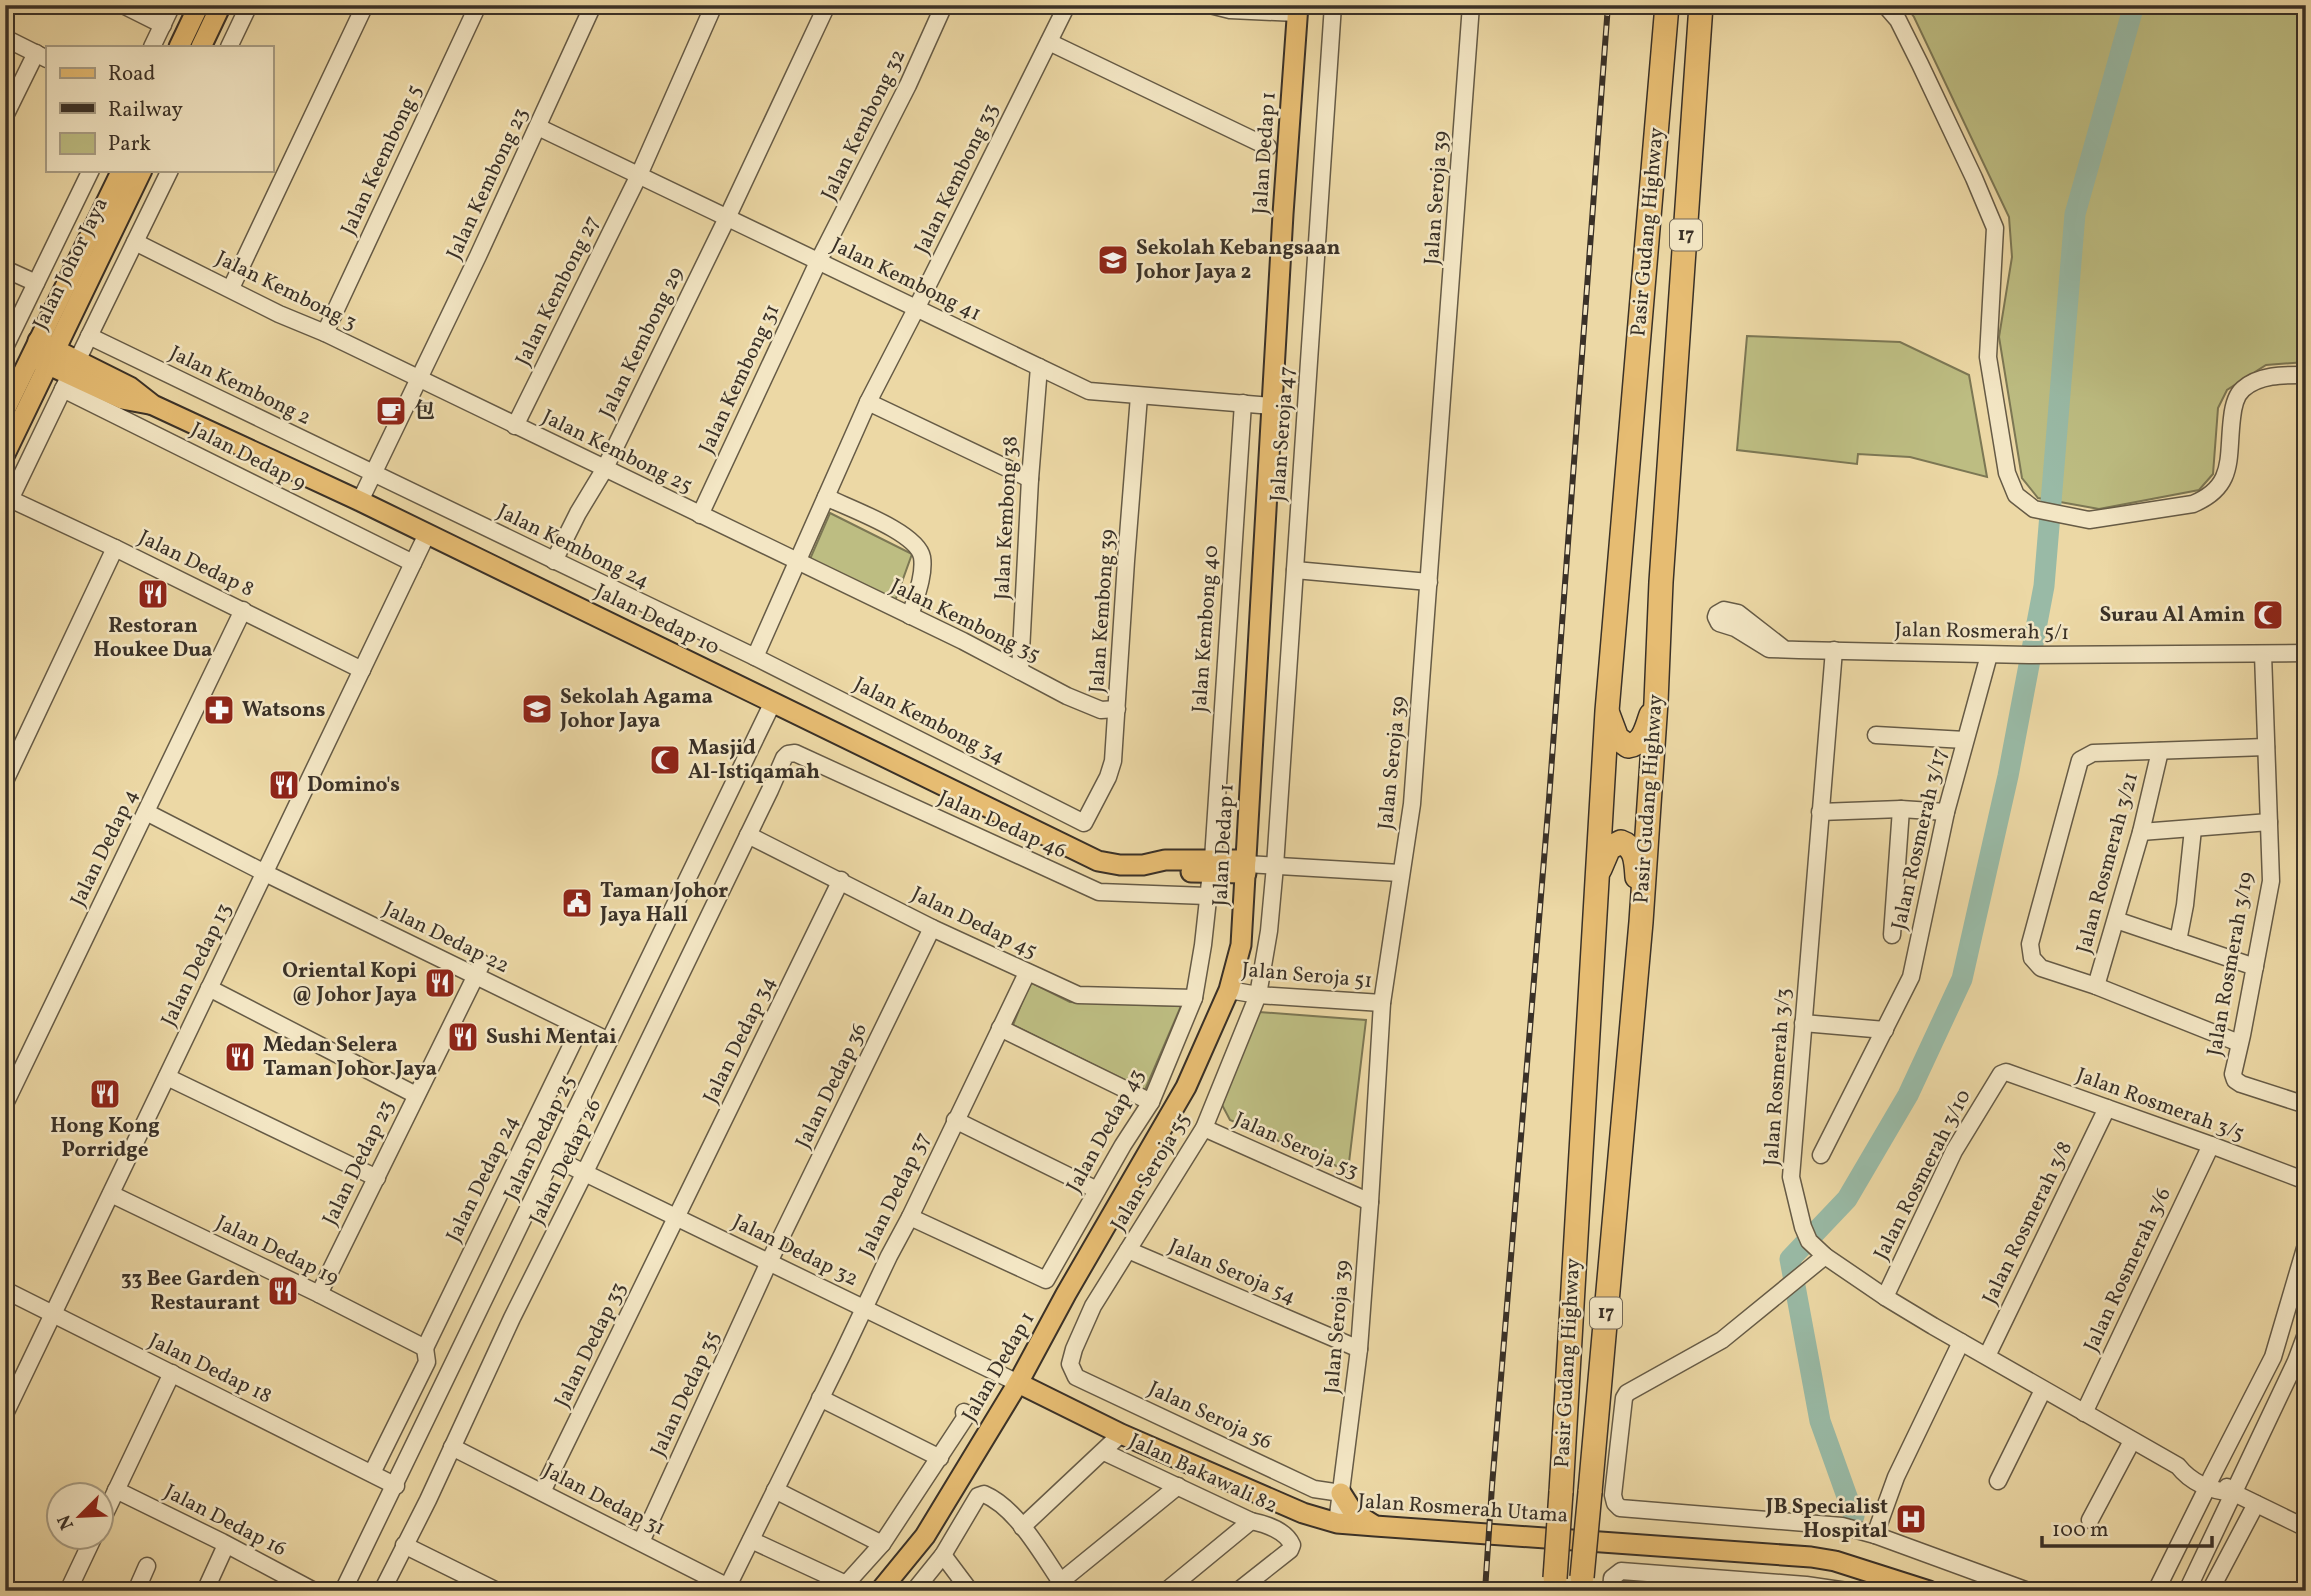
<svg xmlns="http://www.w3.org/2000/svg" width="2311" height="1596" viewBox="0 0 2311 1596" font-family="Vollkorn,'Noto Serif SC',serif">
<rect width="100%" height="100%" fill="#ecd8a5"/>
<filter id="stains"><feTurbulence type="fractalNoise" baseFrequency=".00286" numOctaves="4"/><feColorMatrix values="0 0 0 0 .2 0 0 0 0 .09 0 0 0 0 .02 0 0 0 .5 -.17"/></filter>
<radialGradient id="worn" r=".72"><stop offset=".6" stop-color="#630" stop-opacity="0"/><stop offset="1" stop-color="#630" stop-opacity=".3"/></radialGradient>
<g fill="#bdbd82" stroke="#7c7754" stroke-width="2">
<path d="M1905 5H2306V362L2266 365 2227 390 2218 408 2213 474 2199 490 2099 509 2038 498 2022 478 1999 337 2012 257 2009 217 1914 17Z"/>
<path d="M1747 336 1900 342 1969 375 1987 477 1910 457 1858 454 1857 464 1737 450Z"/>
<path d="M830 513 912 554 895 601 810 559Z"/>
<path d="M1030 982 1070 1002 1181 1006 1145 1090 1013 1025Z"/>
<path d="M1259 1012 1366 1020 1348 1171 1230 1120 1221 1103Z"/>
</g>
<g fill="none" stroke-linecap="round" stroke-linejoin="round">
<path stroke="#99baa6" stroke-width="21" d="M1854 1516 1820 1421 1790 1259 1847 1199 1908 1095 1962 979 2008 776 2044 586 2075 214 2134 5"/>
<g stroke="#665b46" stroke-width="19">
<g id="minor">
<path d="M123 5 163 25"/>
<path d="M1210 5 1230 10 1297 13"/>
<path d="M1333 5 1275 866 1269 931 1258 995 1204 1128 1093 1306 1074 1349 1070 1364 1076 1377 1314 1489 1341 1493"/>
<path d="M1885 5 1898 20 1920 64 1974 178 1995 228 1988 357 2007 473 2016 495 2034 509 2089 520 2193 504C2236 486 2227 458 2232 418 2233 408 2235 396 2243 389 2260 374 2286 375 2306 375"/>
<path d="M5 38 47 59"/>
<path d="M1049 42 1268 147"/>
<path d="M152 47 172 5"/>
<path d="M229 47 249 5"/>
<path d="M5 116 36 53"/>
<path d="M538 127 1089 391 1273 406"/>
<path d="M135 242 279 314 325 333 963 641 1067 696 1101 710 1117 709"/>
<path d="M5 269 36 283"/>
<path d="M231 288 365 5"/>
<path d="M325 333 478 5"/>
<path d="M89 336 755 657 1084 823 1108 777 1113 761 1126 561 1139 396"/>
<path d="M5 347 91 170"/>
<path d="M77 361 170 170"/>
<path d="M63 389 413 563"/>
<path d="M868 402 1030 479"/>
<path d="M515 426 639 175 714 5"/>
<path d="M826 497C848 508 917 532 922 557 925 575 915 599 910 616"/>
<path d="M10 499 115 548 362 670"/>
<path d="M360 501 478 256 593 5"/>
<path d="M5 510 68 379"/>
<path d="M700 515 818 262 908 85 944 5"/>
<path d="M554 561 578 513 604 470 727 218 827 5"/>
<path d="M1295 570 1429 582"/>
<path d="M1783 648 1738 613 1724 610 1717 614 1716 617 1719 623 1735 628 1769 649 1799 650 2029 655 2306 653"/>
<path d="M1834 650 1791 1177 1803 1227 1809 1241 1825 1256 1885 1297 1933 1326 2178 1466C2192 1484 2211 1491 2234 1493"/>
<path d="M2263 654 2271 881 2242 1035 2233 1074 2235 1080 2241 1084 2306 1105"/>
<path d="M755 657 868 402 916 309 1067 5"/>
<path d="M1020 671 1030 479 1039 367"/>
<path d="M1876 735 1965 740"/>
<path d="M5 781 115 548"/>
<path d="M146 812 265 873 609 1041"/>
<path d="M1820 812 1901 809 1946 812"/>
<path d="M2141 832 2269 822"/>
<path d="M748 835 932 928 1078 995 1194 998"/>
<path d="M1213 859 1243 403"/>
<path d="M1246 864 1400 873"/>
<path d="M2116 920 2255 967"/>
<path d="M1892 935 1901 809"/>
<path d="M2178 941 2185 905 2193 829"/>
<path d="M2096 986 2141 832 2160 751"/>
<path d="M209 988 416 1095"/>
<path d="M1229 990 1258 995 1382 1003"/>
<path d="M1803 1023 1885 1030"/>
<path d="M1000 1028 1151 1102"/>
<path d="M2239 1043 2096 986 2041 968 2032 958 2030 944 2080 760 2093 753 2266 747"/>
<path d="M167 1077 377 1178"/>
<path d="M5 1104 243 610"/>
<path d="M955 1120 1097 1190"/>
<path d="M1204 1128 1370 1202"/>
<path d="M1821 1155 1911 977 1946 812 1989 655"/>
<path d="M554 1158 1018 1383"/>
<path d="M111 1194 319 1294 425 1348"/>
<path d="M910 1217 1046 1280 1123 1145 1151 1102 1194 998 1203 945 1211 872"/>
<path d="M1128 1250 1359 1349"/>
<path d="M1825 1256 1722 1340 1627 1393 1624 1398 1613 1495 1615 1503 1620 1508 1842 1526 1875 1535 2028 1591"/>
<path d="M5 1290 396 1486"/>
<path d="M319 1294 482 963"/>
<path d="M1885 1297 1954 1151 2001 1074 2006 1072 2211 1145 2306 1181"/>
<path d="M425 1348 580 1028"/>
<path d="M1987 1356 2107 1108"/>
<path d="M820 1398 940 1458"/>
<path d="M2084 1413 2211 1145"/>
<path d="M5 1414 427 534"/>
<path d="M452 1447 736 1591"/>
<path d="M1104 1452 1251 1521C1266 1524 1286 1531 1292 1545L1290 1550 1238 1591"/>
<path d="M372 1473 427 1362 425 1348"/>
<path d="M2211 1478 2273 1357 2306 1245"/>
<path d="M1998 1481 2043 1390"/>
<path d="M2227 1487 2234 1493 2306 1528"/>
<path d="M116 1490 222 1542 314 1591"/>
<path d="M775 1490 882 1544"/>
<path d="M542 1492 841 880"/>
<path d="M102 1520 172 1373"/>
<path d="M2090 1520 2132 1441"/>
<path d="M1337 1523 1359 1349 1370 1202 1382 1003 1412 804 1471 5"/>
<path d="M1022 1527 1121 1434"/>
<path d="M1875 1535 1896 1477 1961 1342"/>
<path d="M751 1540 846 1584 882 1544 965 1418 964 1412"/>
<path d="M641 1542 769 1262 932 928"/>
<path d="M404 1545 497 1591"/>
<path d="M943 1555 970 1591"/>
<path d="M1060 1582 1178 1486"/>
<path d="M728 1586 842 1355 889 1256 910 1217 1027 973"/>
<path d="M68 1591 94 1536"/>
<path d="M136 1591 147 1566"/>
<path d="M205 1591 226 1545"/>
<path d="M343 1591 773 702"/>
<path d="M382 1591 428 1500 512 1318 585 1172 770 790 784 758 788 754 795 753 1099 892 1207 896"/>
<path d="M914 1591 943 1555 978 1496 984 1494C1019 1509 1045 1560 1067 1591"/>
<path d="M1166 1591 1251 1521"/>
<path d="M1611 1591 1612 1578 1621 1571 1806 1585 1847 1591"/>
<path d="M2156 1591 2207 1488"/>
<path d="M2187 1591 2296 1361 2306 1334"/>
<path d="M2210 1591 2256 1504"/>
</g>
</g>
<g stroke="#3a3127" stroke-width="23">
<g id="major">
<path d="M179 47 199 5"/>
<path d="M201 47 221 5"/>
<path d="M38 341 130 387 153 405 360 501 1098 861 1120 865H1143L1165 860H1246"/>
<path d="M38 360 122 399 149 404"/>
<path d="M5 410 122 170"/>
<path d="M5 454 142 170"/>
<path d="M1191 872 1246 873"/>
<path d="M1018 1383 1121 1434 1303 1513 1337 1523 1375 1526 1811 1557 1835 1561 1929 1591"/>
<path d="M1341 1493 1353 1512 1372 1524"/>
<path d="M880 1591 925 1536 1018 1383 1066 1294 1186 1087 1229 990 1241 945 1283 214 1298 5"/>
</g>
</g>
<g stroke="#3a3127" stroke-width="26">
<g id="highway">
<path d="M1608 714 1617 738 1628 746C1644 744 1646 728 1651 715"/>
<path d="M1600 869 1609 848 1621 842C1636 847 1636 863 1637 877"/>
<path d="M1561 1492 1607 711 1667 5"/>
<path d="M1590 1492 1641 922 1656 702 1661 582 1701 5"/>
</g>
</g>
<use href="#minor" stroke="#f3e6c4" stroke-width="16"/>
<use href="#major" stroke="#e6bc72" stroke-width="19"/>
<use href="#highway" stroke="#e6bc72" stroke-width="23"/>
<g stroke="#3a3127" stroke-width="6">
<path id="rail" d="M1485 1591 1492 1486 1549 799 1608 5"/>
</g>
<use href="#rail" stroke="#f3e6c4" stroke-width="3.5" stroke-dasharray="10" stroke-linecap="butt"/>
<g stroke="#3a3127" stroke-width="26" stroke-linecap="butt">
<g id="highway-bridge">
<path d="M1582 1577 1590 1492"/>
<path d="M1555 1578 1561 1492"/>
</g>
</g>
<use href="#highway-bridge" stroke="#e6bc72" stroke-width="23"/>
</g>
<defs>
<g id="school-square" transform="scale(1.575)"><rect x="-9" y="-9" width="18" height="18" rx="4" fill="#8f2418" stroke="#f3e6c4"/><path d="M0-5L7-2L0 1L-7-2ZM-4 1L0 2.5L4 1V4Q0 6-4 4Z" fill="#fff"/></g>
<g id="cafe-square" transform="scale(1.575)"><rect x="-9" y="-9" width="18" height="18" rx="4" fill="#8f2418" stroke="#f3e6c4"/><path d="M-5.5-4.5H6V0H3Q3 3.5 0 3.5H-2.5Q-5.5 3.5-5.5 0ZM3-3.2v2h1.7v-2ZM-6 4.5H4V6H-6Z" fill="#fff"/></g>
<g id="restaurant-square" transform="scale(1.575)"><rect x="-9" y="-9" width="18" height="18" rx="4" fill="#8f2418" stroke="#f3e6c4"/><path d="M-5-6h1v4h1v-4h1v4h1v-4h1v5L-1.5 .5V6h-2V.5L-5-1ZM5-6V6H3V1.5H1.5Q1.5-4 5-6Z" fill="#fff"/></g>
<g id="mosque-square" transform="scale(1.575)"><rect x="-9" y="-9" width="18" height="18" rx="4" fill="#8f2418" stroke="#f3e6c4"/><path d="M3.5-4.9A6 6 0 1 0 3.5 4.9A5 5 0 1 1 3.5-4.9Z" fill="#fff"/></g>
<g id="pharmacy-square" transform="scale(1.575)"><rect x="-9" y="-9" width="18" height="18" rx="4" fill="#8f2418" stroke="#f3e6c4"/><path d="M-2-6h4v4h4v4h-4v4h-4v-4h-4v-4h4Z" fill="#fff"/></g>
<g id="civic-square" transform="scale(1.575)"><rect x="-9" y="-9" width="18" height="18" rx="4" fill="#8f2418" stroke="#f3e6c4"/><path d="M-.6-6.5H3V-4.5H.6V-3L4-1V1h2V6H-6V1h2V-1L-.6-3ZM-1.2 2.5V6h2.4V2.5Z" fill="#fff"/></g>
<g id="hospital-square" transform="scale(1.575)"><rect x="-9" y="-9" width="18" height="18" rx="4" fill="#8f2418" stroke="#f3e6c4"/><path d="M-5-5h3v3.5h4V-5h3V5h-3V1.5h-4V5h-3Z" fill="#fff"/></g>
</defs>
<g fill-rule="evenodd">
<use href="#school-square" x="1113" y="260"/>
<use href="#cafe-square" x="391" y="411"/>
<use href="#restaurant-square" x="153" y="594"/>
<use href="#mosque-square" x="2268" y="615"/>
<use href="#school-square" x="537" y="709"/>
<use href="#pharmacy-square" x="219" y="710"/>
<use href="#mosque-square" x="665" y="760"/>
<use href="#restaurant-square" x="284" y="785"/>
<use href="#civic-square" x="577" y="903"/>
<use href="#restaurant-square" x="440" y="983"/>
<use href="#restaurant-square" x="463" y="1037"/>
<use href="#restaurant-square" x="240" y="1057"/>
<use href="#restaurant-square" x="105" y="1094"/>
<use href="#restaurant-square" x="283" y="1291"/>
<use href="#hospital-square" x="1911" y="1519"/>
</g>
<g text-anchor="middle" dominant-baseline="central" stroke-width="5" stroke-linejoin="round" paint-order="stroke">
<g fill="#f3e6c4" stroke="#726756" stroke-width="2">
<rect x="1670" y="219.5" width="32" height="31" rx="5"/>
<rect x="1590" y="1297.5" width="32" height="31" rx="5"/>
</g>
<g font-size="19" font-weight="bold" fill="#3a3127">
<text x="1686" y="235">17</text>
<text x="1606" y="1313">17</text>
</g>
<g font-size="21" fill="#3a3127" stroke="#f3e6c4">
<text transform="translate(864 125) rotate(-64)">Jalan Kembong 32</text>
<text transform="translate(1265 153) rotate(-86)">Jalan Dedap 1</text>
<text transform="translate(382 160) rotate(-65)">Jalan Keembong 5</text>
<text transform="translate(957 179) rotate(-64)">Jalan Kembong 33</text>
<text transform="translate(488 184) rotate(-65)">Jalan Kembong 23</text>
<text transform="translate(1437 198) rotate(-86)">Jalan Seroja 39</text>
<text transform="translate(1648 232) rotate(-85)">Pasir Gudang Highway</text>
<text transform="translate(71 264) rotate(-64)">Jalan Johor Jaya</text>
<text transform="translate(906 280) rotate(26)">Jalan Kembong 41</text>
<text transform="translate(286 291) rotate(26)">Jalan Kembong 3</text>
<text transform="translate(558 291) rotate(-64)">Jalan Kembong 27</text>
<text transform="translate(642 343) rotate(-64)">Jalan Kembong 29</text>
<text transform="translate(740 379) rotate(-65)">Jalan Kembong 31</text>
<text transform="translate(240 386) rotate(26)">Jalan Kembong 2</text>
<text transform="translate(1283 434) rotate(-86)">Jalan Seroja 47</text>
<text transform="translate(617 452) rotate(26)">Jalan Kembong 25</text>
<text transform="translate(248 457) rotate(27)">Jalan Dedap 9</text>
<text transform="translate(1007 518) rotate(-87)">Jalan Kembong 38</text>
<text transform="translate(573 547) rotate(26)">Jalan Kembong 24</text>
<text transform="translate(196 564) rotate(26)">Jalan Dedap 8</text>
<text transform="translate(1103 611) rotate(-86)">Jalan Kembong 39</text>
<text transform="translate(657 620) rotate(26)">Jalan Dedap 10</text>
<text transform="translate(965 621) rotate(26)">Jalan Kembong 35</text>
<text transform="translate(1206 629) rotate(-86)">Jalan Kembong 40</text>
<text transform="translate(1982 632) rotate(1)">Jalan Rosmerah 5/1</text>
<text transform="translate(929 721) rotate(27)">Jalan Kembong 34</text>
<text transform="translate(1393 763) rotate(-84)">Jalan Seroja 39</text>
<text transform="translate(1649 799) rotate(-86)">Pasir Gudang Highway</text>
<text transform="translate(1002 825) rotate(24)">Jalan Dedap 46</text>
<text transform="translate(1920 839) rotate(-77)">Jalan Rosmerah 3/17</text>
<text transform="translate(1224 845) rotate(-87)">Jalan Dedap 1</text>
<text transform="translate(105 848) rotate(-64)">Jalan Dedap 4</text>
<text transform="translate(2108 863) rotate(-75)">Jalan Rosmerah 3/21</text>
<text transform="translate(974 923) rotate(26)">Jalan Dedap 45</text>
<text transform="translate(446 938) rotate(26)">Jalan Dedap 22</text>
<text transform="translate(2231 964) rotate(-80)">Jalan Rosmerah 3/19</text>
<text transform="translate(197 965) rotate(-64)">Jalan Dedap 13</text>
<text transform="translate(1307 976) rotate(5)">Jalan Seroja 51</text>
<text transform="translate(740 1040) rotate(-64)">Jalan Dedap 34</text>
<text transform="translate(1778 1077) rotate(-86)">Jalan Rosmerah 3/3</text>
<text transform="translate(832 1086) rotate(-64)">Jalan Dedap 36</text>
<text transform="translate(2160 1105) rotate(20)">Jalan Rosmerah 3/5</text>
<text transform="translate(1106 1131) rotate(-61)">Jalan Dedap 43</text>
<text transform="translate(540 1138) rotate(-64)">Jalan Dedap 25</text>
<text transform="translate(1296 1146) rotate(24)">Jalan Seroja 53</text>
<text transform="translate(566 1162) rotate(-64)">Jalan Dedap 26</text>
<text transform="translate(359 1163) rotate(-64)">Jalan Dedap 23</text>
<text transform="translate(1151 1172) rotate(-59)">Jalan Seroja 55</text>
<text transform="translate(1923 1175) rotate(-63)">Jalan Rosmerah 3/10</text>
<text transform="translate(483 1179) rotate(-64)">Jalan Dedap 24</text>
<text transform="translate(895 1195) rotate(-64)">Jalan Dedap 37</text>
<text transform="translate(2028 1223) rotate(-64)">Jalan Rosmerah 3/8</text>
<text transform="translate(277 1251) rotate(26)">Jalan Dedap 19</text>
<text transform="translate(795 1251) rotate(26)">Jalan Dedap 32</text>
<text transform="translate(2128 1270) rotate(-65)">Jalan Rosmerah 3/6</text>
<text transform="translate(1232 1272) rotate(23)">Jalan Seroja 54</text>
<text transform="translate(1338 1327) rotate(-85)">Jalan Seroja 39</text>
<text transform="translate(591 1345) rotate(-64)">Jalan Dedap 33</text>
<text transform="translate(1568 1363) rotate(-87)">Pasir Gudang Highway</text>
<text transform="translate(999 1367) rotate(-60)">Jalan Dedap 1</text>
<text transform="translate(210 1369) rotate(26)">Jalan Dedap 18</text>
<text transform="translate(686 1394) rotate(-65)">Jalan Dedap 35</text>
<text transform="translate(1210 1416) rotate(25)">Jalan Seroja 56</text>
<text transform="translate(1203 1474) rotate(25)">Jalan Bakawali 82</text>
<text transform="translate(604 1500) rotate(27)">Jalan Dedap 31</text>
<text transform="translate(1463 1509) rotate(4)">Jalan Rosmerah Utama</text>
<text transform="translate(225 1521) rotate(27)">Jalan Dedap 16</text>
</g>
<g font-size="21" font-weight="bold" fill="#3a3127" stroke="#f3e6c4" text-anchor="start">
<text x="1136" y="248">Sekolah Kebangsaan<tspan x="1136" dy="24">Johor Jaya 2</tspan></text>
<text x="414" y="411">包</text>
<text x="2245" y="615" text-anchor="end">Surau Al Amin</text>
<text x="153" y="626" text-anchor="middle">Restoran<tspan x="153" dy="24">Houkee Dua</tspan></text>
<text x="560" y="697">Sekolah Agama<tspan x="560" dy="24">Johor Jaya</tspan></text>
<text x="242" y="710">Watsons</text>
<text x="688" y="748">Masjid<tspan x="688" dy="24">Al-Istiqamah</tspan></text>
<text x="307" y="785">Domino's</text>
<text x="600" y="891">Taman Johor<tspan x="600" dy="24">Jaya Hall</tspan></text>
<text x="417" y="971" text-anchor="end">Oriental Kopi<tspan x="417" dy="24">@ Johor Jaya</tspan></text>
<text x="486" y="1037">Sushi Mentai</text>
<text x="263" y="1045">Medan Selera<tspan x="263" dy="24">Taman Johor Jaya</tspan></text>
<text x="105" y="1126" text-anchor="middle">Hong Kong<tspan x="105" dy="24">Porridge</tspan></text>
<text x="260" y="1279" text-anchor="end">33 Bee Garden<tspan x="260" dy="24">Restaurant</tspan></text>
<text x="1888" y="1507" text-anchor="end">JB Specialist<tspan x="1888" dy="24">Hospital</tspan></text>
</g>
</g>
<rect width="2311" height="1596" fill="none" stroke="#ecd8a5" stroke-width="28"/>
<rect x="7" y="7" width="2297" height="1582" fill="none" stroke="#3a3127" stroke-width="3.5"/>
<rect x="14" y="14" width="2283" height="1568" fill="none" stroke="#3a3127" stroke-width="2"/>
<rect x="46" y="46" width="228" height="126" fill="#f3e6c4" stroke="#a99e85" stroke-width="2"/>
<rect x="60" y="68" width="35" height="10" fill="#e6bc72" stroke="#a99e85" stroke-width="2"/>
<text x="108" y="80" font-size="21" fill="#3a3127">Road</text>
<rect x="60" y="103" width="35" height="10" fill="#3a3127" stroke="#a99e85" stroke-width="2"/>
<text x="108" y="116" font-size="21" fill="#3a3127">Railway</text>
<rect x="60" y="133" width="35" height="21" fill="#bdbd82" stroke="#a99e85" stroke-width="2"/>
<text x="108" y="150" font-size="21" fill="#3a3127">Park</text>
<g transform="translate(80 1516) rotate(246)"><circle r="33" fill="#f3e6c4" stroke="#a99e85" stroke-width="2"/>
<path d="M0-5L12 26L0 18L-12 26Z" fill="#8f2418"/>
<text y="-10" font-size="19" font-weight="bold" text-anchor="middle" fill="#3a3127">N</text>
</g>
<path d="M2042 1536v10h170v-10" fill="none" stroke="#3a3127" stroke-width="3.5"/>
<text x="2052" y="1536" font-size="21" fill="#3a3127" stroke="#f3e6c4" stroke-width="5" paint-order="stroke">100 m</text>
<rect width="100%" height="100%" filter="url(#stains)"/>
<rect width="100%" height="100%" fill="url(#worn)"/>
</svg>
